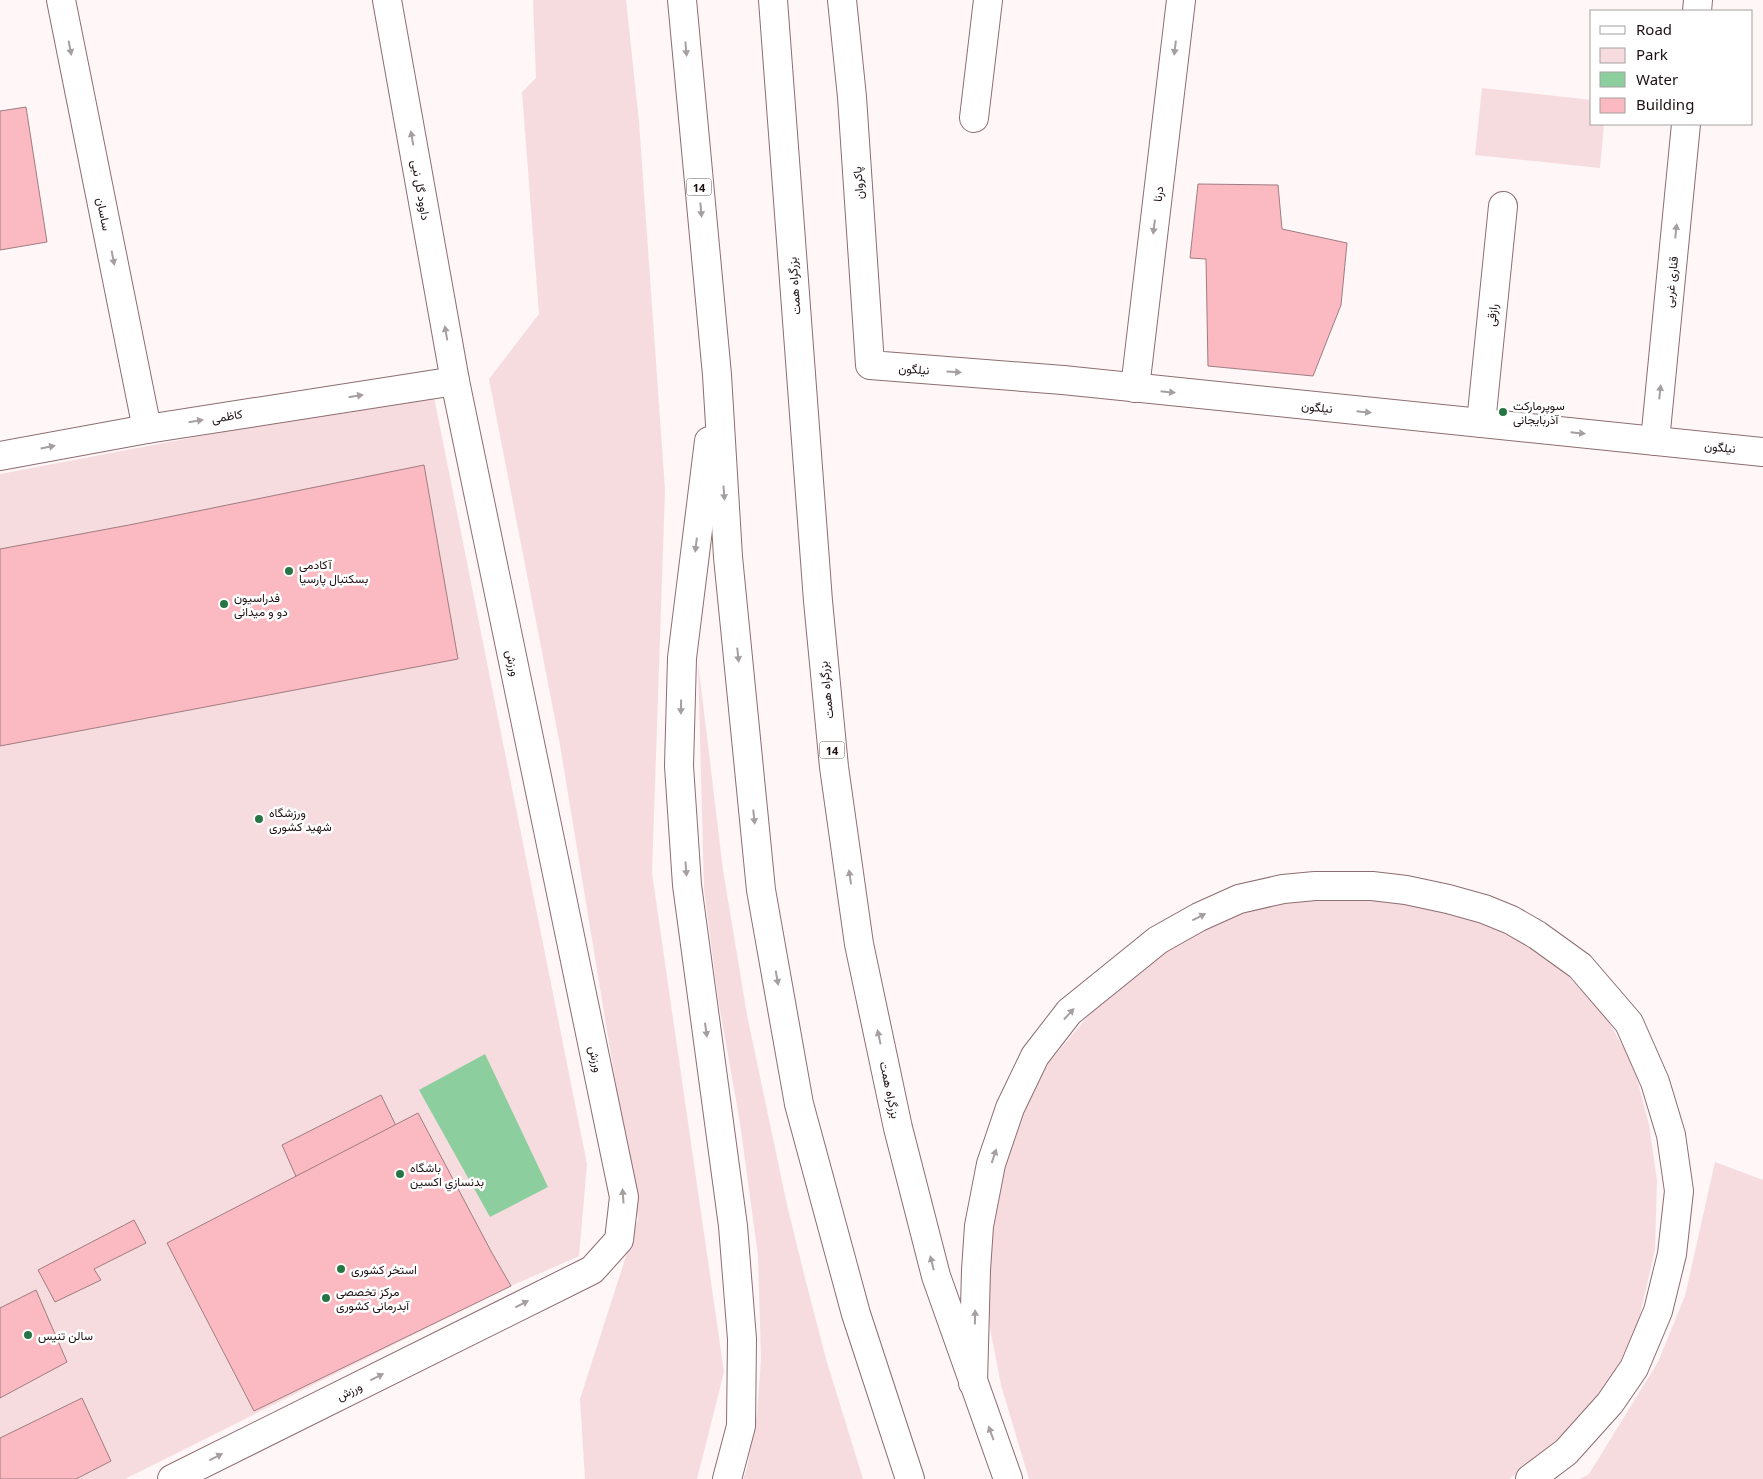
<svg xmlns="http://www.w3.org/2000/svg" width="1763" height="1479" viewBox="0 0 1763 1479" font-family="'Noto Sans',Vazirmatn,sans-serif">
<rect width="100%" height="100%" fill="#fef6f7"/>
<g fill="#f7dcdf">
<path d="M533 0H626L639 122 665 490 652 873 724 1372 697 1479H585L580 1399 638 1219 560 745 489 379 539 314 522 92 536 78Z"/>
<path d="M1482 88 1592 100V124H1604L1600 168 1475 155Z"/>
<path d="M433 392 587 1164 579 1256 511 1286 125 1479H0V474Z"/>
<path d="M698 662 723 870 747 1015 787 1205 806 1282 826 1359 863 1479H743L747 1468 757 1414 761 1359 758 1256 740 1123 718 998 704 889Z"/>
<path d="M1331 897 1383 898 1456 914 1522 941 1568 976 1606 1018 1633 1063 1649 1125 1657 1180 1655 1250 1639 1319 1608 1389 1587 1412 1541 1455 1509 1479H1029L1001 1385 990 1328 985 1277 990 1232 1002 1172 1019 1118 1048 1064 1097 1005 1167 950 1224 918 1264 907Z"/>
<path d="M1715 1162 1763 1180V1479H1580L1589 1474 1658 1362 1685 1296Z"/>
</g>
<path fill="#8cce9e" d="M485 1054 548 1187 490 1217 419 1090Z"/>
<g fill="#fbb9c2" stroke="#9e7d81">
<path d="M26 107 47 242 0 250V111Z"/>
<path d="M1198 184 1278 185 1282 229 1347 243 1341 305 1313 376 1208 366 1206 259 1190 258Z"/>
<path d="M424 465 458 659 0 746V549L129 525Z"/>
<path d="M381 1095 400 1134 298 1181 282 1145Z"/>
<path d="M418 1113 492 1253 511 1286 254 1411 167 1243Z"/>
<path d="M134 1220 146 1243 94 1269 101 1280 55 1302 38 1270Z"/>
<path d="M36 1290 67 1362 0 1398V1308Z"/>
<path d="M82 1398 111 1461 76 1479H0V1438Z"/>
</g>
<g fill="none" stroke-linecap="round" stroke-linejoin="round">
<g stroke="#8d6d71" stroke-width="30">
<g id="minor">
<path d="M61 0 147 429"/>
<path d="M842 0 852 97 870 365 1063 380 1763 452"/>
<path d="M1697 11 1698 0"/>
<path d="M974 118 988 0"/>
<path d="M1135 388 1181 0"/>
<path d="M1481 423 1503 206"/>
<path d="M1655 441 1686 124"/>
<path d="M0 456 147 429 455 381"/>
<path d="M172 1479 592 1270 619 1240 624 1197 455 381 387 0"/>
</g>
</g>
<g stroke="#8d6d71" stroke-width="30">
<g id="highway">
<path d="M682 0 717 375 728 557 761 890 799 1104 856 1314 910 1479"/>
<path d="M773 0 818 601 834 767 859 944 898 1128 936 1276 1008 1479"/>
<path d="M709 441 682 658 679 766 687 885 733 1226 742 1339 741 1426 727 1479"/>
<path d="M973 1383 976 1270 979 1226 991 1164 1010 1108 1035 1056 1069 1012 1158 940 1199 917 1239 899 1283 889 1315 886H1372L1406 890 1448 899 1484 909 1511 920 1537 935 1580 966 1629 1023 1655 1082 1671 1135 1679 1191 1672 1254 1658 1311 1634 1368 1610 1403 1566 1452 1530 1479"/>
</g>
</g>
<use href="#minor" stroke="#fff" stroke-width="28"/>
<use href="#highway" stroke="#fff" stroke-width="28"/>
</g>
<defs><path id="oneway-solid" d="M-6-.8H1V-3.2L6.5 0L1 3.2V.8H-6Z" transform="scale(1.25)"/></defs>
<g fill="#a59fa0">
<use href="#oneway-solid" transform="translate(70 48) rotate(79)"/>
<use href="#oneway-solid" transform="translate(1175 48) rotate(97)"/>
<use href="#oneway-solid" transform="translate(686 49) rotate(85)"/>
<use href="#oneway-solid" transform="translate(412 138) rotate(-100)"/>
<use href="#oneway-solid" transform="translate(701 210) rotate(85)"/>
<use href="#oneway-solid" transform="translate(1154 227) rotate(97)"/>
<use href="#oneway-solid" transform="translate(1676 231) rotate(-84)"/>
<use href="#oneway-solid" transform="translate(113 258) rotate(79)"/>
<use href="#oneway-solid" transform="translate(446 333) rotate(-100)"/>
<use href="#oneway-solid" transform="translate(954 372) rotate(4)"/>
<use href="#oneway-solid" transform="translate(1168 392) rotate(6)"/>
<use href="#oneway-solid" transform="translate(1660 392) rotate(-84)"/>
<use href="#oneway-solid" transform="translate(356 396) rotate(-9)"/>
<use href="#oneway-solid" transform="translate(1364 412) rotate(6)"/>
<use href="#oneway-solid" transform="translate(196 421) rotate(-9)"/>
<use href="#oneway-solid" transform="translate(1578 433) rotate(6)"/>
<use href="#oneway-solid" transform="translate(48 447) rotate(-11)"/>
<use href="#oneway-solid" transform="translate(724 493) rotate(86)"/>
<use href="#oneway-solid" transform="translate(696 545) rotate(97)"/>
<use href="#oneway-solid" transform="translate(738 655) rotate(84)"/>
<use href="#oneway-solid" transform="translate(681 707) rotate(91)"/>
<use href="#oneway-solid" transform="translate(754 817) rotate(84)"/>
<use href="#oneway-solid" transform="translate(686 869) rotate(86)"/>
<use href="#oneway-solid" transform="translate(850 877) rotate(-98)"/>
<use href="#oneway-solid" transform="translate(1199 917) rotate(-27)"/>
<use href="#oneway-solid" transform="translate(777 978) rotate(80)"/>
<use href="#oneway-solid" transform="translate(1069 1014) rotate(-47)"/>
<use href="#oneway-solid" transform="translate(706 1030) rotate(82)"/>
<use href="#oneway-solid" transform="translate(879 1037) rotate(-102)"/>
<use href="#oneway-solid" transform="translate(994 1156) rotate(-72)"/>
<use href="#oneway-solid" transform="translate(623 1196) rotate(-94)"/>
<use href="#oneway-solid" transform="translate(932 1263) rotate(-104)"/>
<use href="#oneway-solid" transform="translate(522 1304) rotate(-27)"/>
<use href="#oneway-solid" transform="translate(975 1317) rotate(-89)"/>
<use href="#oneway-solid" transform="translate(377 1377) rotate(-27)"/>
<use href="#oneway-solid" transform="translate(991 1433) rotate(-110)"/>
<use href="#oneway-solid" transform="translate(216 1457) rotate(-27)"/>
</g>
<g fill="#277544" stroke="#fff" stroke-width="2">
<circle cx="1503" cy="412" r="5"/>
<circle cx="289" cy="571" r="5"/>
<circle cx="224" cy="604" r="5"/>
<circle cx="259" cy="819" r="5"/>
<circle cx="400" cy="1174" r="5"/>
<circle cx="341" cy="1269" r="5"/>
<circle cx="326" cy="1298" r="5"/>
<circle cx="28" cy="1335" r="5"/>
</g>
<g text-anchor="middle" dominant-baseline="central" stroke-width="5" stroke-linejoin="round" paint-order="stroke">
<g fill="#fff" stroke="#615859" stroke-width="1">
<rect x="686.5" y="178.5" width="25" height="17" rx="4"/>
<rect x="819.5" y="741.5" width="25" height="17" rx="4"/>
</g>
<g font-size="11" font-weight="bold" fill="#1d1012">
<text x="699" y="187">14</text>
<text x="832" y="750">14</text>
</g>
<g font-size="12" fill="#1d1012" stroke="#fff">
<text transform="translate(858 183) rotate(-94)">پاکروان</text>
<text transform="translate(421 190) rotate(80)">داوود گل نبی</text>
<text transform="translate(1158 194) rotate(-83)">درنا</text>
<text transform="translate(104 214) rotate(79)">ساسان</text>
<text transform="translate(1671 282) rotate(-84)">قناری غربی</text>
<text transform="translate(794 286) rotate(-94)">بزرگراه همت</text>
<text transform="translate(1492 315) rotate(-84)">رازقی</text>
<text transform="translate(914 369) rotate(4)">نیلگون</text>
<text transform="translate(1317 407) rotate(6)">نیلگون</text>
<text transform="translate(227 416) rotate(-9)">کاظمی</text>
<text transform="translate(1720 447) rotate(6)">نیلگون</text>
<text transform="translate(513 663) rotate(78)">ورزش</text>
<text transform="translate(826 690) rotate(-96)">بزرگراه همت</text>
<text transform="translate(596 1059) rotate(78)">ورزش</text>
<text transform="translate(890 1090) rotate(78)">بزرگراه همت</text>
<text transform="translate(349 1391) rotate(-27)">ورزش</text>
</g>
<g font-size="12" fill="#1d1012" stroke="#fff" text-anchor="start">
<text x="1513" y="405">سوپرمارکت<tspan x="1513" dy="14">آذربایجانی</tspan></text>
<text x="299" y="564">آکادمی<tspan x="299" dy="14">بسکتبال پارسیا</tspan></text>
<text x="234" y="597">فدراسیون<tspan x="234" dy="14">دو و میدانی</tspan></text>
<text x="269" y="812">ورزشگاه<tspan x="269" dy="14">شهید کشوری</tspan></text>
<text x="410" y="1167">باشگاه<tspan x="410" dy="14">بدنسازي اكسين</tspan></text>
<text x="351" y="1269">استخر کشوری</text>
<text x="336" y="1291">مرکز تخصصی<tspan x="336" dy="14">آبدرمانی کشوری</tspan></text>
<text x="38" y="1335">سالن تنیس</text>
</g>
</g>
<rect x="1590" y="10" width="162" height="115" fill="#ffffff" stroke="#a59fa0"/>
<rect x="1600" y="26" width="25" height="8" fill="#ffffff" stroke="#a59fa0"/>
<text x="1636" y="35" font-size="15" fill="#1d1012">Road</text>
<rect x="1600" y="48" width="25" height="15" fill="#f7dcdf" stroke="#a59fa0"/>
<text x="1636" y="60" font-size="15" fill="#1d1012">Park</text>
<rect x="1600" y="72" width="25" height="15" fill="#8cce9e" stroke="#a59fa0"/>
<text x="1636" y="85" font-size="15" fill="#1d1012">Water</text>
<rect x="1600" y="98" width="25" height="15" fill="#fbb9c2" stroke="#a59fa0"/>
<text x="1636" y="110" font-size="15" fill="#1d1012">Building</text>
</svg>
